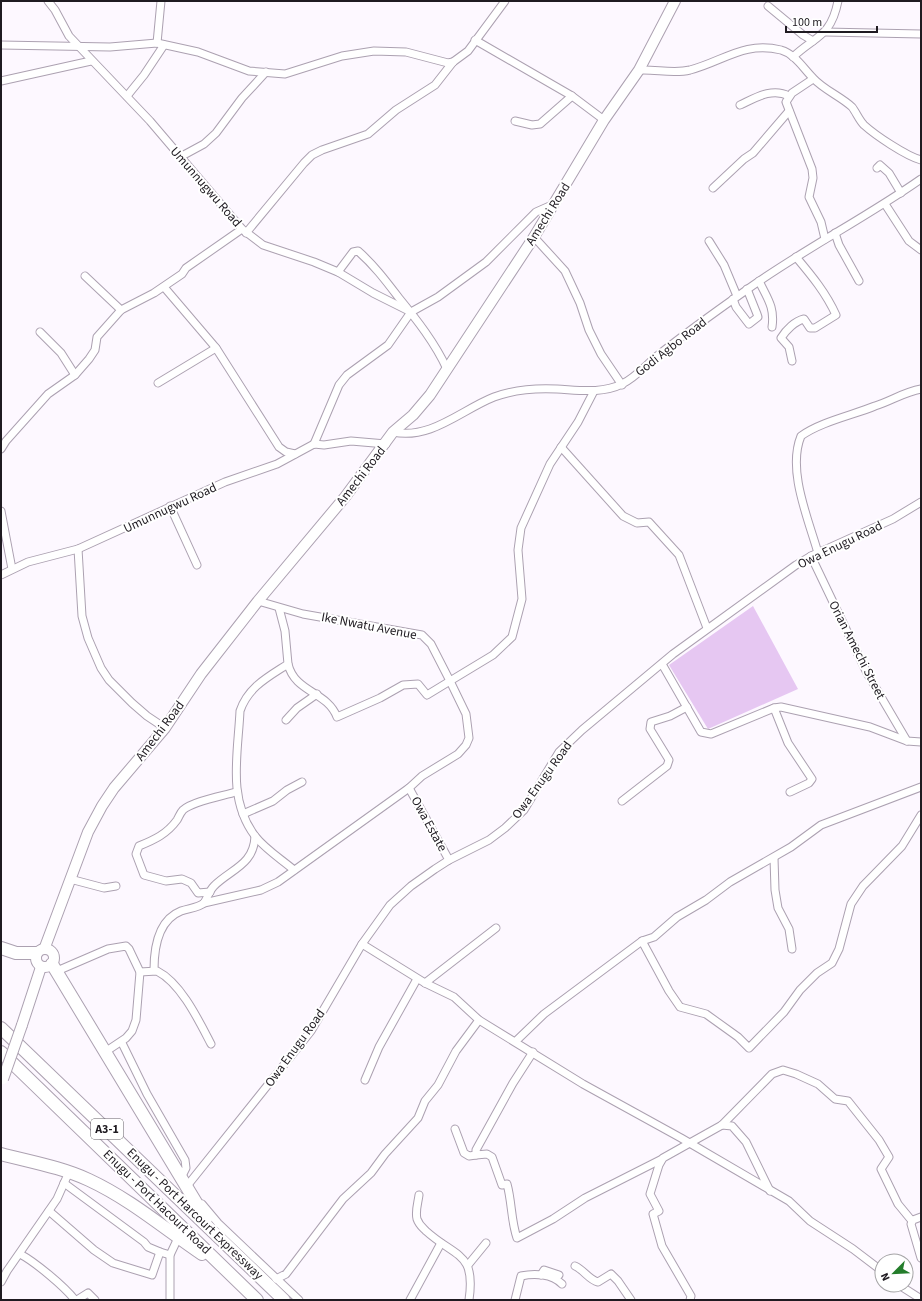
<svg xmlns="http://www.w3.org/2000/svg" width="922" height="1301" viewBox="0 0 922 1301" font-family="'Source Sans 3',sans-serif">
<rect width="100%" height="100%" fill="#fdf8ff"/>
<path fill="#e6c7f2" d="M753 606 798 689 708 729 669 665Z"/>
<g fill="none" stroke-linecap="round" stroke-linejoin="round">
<g stroke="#aca1b1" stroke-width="9">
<g id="minor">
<path d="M48 1 55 10 69 36 150 121 242 229 263 245 314 262 338 272 373 293 411 312"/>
<path d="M768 6 803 35 813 41"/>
<path d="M825 32 921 34"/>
<path d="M475 40 572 96 604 120"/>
<path d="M157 43 161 1"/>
<path d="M1 45 110 47 157 43 198 52 249 71 285 74 342 56 374 51 406 52 448 63 453 62"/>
<path d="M793 57C815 36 831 37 838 1"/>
<path d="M639 70C656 69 673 74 690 70 724 61 744 41 781 50 795 54 803 68 813 78 824 90 840 96 852 107 856 112 859 120 864 125 875 135 906 156 921 160"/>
<path d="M813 79 792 93 786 102 812 169 813 178 809 197 821 222 825 239"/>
<path d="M1 81 91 61"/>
<path d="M127 96 144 75 164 45"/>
<path d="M740 105C755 98 772 87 789 96"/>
<path d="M515 121 532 125 540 124 572 96"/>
<path d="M180 157 204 144 216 133 242 98 266 72"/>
<path d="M877 168 880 165 889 173 901 193"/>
<path d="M713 188 744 159 753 153 789 111"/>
<path d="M885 204 909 241 921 250"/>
<path d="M246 233 304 163 312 155 322 150 368 134 396 110 435 85 453 62 468 51 505 1"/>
<path d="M835 233 839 245 859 281"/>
<path d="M534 237 565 271 580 303 589 330 601 354 622 385"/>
<path d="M709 241 724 265 737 296"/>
<path d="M338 272 353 252 358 251C374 265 386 281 399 298 417 320 435 343 447 369"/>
<path d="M85 276 121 310"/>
<path d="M759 281C767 298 775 307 772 327"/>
<path d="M164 287 216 348 279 447 286 452 295 454"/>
<path d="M733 299 736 307 749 324 758 317 757 314 747 289"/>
<path d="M40 332 61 353 75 375"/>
<path d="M792 361 789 347 781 338C786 330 795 321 804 319L810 328H815L836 315C826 293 812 276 796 257"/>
<path d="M158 383 216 348"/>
<path d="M393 432C431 440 461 410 494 397 513 390 537 388 557 389 578 390 602 394 622 384 635 378 646 365 657 356 686 333 715 312 745 291 802 250 864 219 921 179"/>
<path d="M314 444 339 385 347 375 388 345 411 312 438 297 486 262 536 212 554 204"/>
<path d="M561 447 623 516 637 523 649 522 679 555 707 628"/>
<path d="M1 449 6 441 48 394 75 375 89 359 95 350 97 337 121 310 154 293 182 274 186 268 242 229"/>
<path d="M170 506 197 565"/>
<path d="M1 511 12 569"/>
<path d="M78 549 82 616 88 638 101 668 109 680 132 703 147 716 165 728"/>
<path d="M818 553C808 518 787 470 801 436 820 422 853 415 875 406 891 401 904 392 921 389"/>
<path d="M811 556 867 673 907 741"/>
<path d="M1 575 28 562 78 549 225 482 277 464 314 444 324 445 351 441 386 444"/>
<path d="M258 601 303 614 422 635 431 644 450 681 493 655 512 637 522 599 518 550 521 528 550 464 578 422 594 391"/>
<path d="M279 608 285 631 288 664C268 677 248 687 240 711 238 754 227 799 255 836 265 849 281 859 294 870"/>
<path d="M662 664 701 732 711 734 774 708 781 707 870 727 907 741 921 742"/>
<path d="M774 708 788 743 812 779 809 783 790 792"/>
<path d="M286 720 297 708 317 694"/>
<path d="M409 788 449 860"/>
<path d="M622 801 667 766 669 760 650 729 651 722 670 716 687 707"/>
<path d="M243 814 273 801 287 790 302 782"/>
<path d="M774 858 775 890 778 908 789 929 792 949"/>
<path d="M70 879 104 888 116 886"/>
<path d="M210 892 198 893 191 883 182 879 166 881 144 875 136 854 139 846C154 840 167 834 177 820 179 817 180 813 183 810 193 801 223 796 236 792"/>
<path d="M204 903 261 890 278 882 409 788 422 776 458 754 466 745 469 738 466 714 450 681 427 695 418 684 403 685 380 698 337 717C327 691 295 693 288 664"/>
<path d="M642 941 669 991 680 1007 706 1014 738 1037 749 1048 784 1012 800 990 817 973 832 963 839 949 851 904 863 886 902 846 921 815"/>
<path d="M362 944 425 983 454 997 479 1020 583 1084 681 1138 789 1201 810 1221 853 1249 882 1271"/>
<path d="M154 970C154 949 158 920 181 911 189 908 198 908 204 903 208 897 209 891 214 886 231 869 254 865 255 836"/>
<path d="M57 971 108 949 126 946 129 949 140 972 136 1020 132 1031 126 1038 105 1052"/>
<path d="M140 972 157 971C181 983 199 1021 211 1044"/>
<path d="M425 983 496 928"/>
<path d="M516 1041 544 1014 642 941 654 937 677 917 706 900 730 882 791 847 821 825 921 787"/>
<path d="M122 1043 147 1094 185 1160 186 1168 181 1178"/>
<path d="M533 1052 513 1083 476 1150V1155L487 1154 492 1157 502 1185 507 1184C512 1202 511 1221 517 1238L553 1219 585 1198 662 1159"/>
<path d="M365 1080 379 1047 417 979"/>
<path d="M722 1125 732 1126 746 1142 770 1191"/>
<path d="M455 1129 464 1153 469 1156 476 1155"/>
<path d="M64 1183 144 1242 148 1247 160 1252"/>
<path d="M189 1188 187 1186 311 1031 362 944 390 905 411 886 435 869 449 860 489 840 505 828 524 810 559 752 582 730 673 654 796 565 811 556 893 519 921 502"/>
<path d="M419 1195C418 1203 415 1211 417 1219 419 1225 422 1227 426 1231 456 1258 476 1252 469 1300"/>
<path d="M202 1204 218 1223 299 1300"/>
<path d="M49 1211 94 1250 113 1263 152 1275 160 1252 170 1255"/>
<path d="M921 1217 913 1220 911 1224 921 1258"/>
<path d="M20 1254C35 1262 64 1286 75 1300"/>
<path d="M468 1265 486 1243"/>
<path d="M575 1266C584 1270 589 1280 598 1282L611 1274 618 1281 631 1300"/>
<path d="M541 1275 544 1270 559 1275"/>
<path d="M276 1279 286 1274 343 1199 371 1173 385 1154 418 1118 425 1101 438 1085 456 1051 479 1020"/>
<path d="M1 1282 7 1271 57 1199 69 1172"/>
<path d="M899 1285 921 1299"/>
<path d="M77 1300 88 1293 95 1300"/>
<path d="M170 1300V1255L178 1238"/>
<path d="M410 1300 441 1243"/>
<path d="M515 1300 521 1276C535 1273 552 1274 562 1284"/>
<path d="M690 1300 691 1296 662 1246 653 1214 659 1211 650 1194 659 1165 663 1158 722 1125 772 1074 783 1070 796 1074 818 1084 835 1099 848 1101 879 1140 889 1157 881 1169 898 1204 912 1221"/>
</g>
</g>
<g stroke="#aca1b1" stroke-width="12">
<g id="secondary">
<path d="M45 947 88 832 102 806 114 788 165 728 201 674 258 601 345 497 393 432 413 415 430 395 534 237 604 120 639 70 675 1"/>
<circle cx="45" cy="958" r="9"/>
<path d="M22 1025 41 967"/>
</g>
</g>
<g stroke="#aca1b1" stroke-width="14">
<g id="trunk">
<path d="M1 948 16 953H36"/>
<path d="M52 964 206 1219"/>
<path d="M1 1028 284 1300"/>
<path d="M1 1052 257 1300"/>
<path d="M1 1154C31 1162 61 1167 89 1180 130 1199 165 1229 202 1254"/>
</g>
</g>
<use href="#minor" stroke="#fff" stroke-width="7"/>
<use href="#secondary" stroke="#fff" stroke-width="10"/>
<use href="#trunk" stroke="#fff" stroke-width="12"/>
<g stroke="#aca1b1" stroke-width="12" stroke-linecap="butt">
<path id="secondary-bridge" d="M3 1079 22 1025"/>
</g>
<use href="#secondary-bridge" stroke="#fff" stroke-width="10"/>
</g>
<g text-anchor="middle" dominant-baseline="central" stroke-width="4" stroke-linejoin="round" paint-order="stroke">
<rect fill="#fff" stroke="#625f64" stroke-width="1" x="91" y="1119" width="32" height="20" rx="3"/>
<g font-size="12" font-weight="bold" fill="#1f1b21">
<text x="107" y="1129">A3-1</text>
</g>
<g font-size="13" fill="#1f1b21" stroke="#fff">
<text transform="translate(206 187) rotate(49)">Umunnugwu Road</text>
<text transform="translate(548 214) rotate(-58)">Amechi Road</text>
<text transform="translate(671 347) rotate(-38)">Godi Agbo Road</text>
<text transform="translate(361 476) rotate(-52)">Amechi Road</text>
<text transform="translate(170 508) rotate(-25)">Umunnugwu Road</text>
<text transform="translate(840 545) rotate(-26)">Owa Enugu Road</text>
<text transform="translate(369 626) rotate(11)">Ike Nwatu Avenue</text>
<text transform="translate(857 650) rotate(63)">Orian Amechi Street</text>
<text transform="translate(160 731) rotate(-53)">Amechi Road</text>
<text transform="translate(542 780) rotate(-54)">Owa Enugu Road</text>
<text transform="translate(429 824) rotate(61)">Owa Estate</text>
<text transform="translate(295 1048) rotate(-54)">Owa Enugu Road</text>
<text transform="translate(157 1202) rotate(44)">Enugu - Port Hacourt Road</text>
<text transform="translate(195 1214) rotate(44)">Enugu - Port Harcourt Expressway</text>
</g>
</g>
<rect width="922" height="1301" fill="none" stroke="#1f1b21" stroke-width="4"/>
<g transform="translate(894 1273) rotate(246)"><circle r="19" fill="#ffffff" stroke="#a5a4a6"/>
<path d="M0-3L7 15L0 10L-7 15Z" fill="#247d2b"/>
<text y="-6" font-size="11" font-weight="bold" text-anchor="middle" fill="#1f1b21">N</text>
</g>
<path d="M786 26v6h91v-6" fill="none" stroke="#1f1b21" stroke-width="2"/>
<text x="792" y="26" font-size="12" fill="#1f1b21" stroke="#ffffff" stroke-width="3" paint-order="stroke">100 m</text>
</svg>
